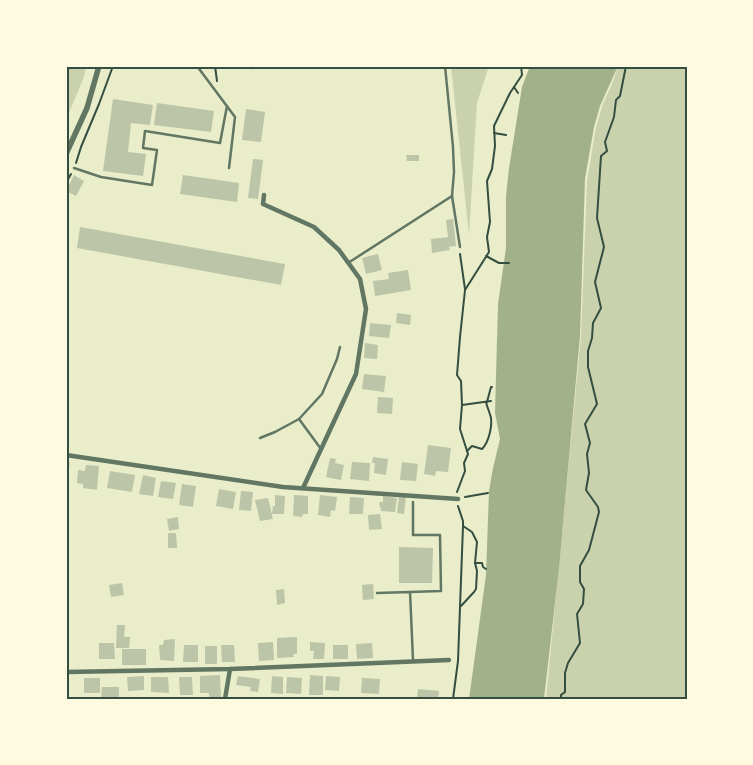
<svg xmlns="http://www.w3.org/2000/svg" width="753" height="765" viewBox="0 0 753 765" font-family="'Work Sans',sans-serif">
<rect width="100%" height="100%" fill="#e9edc9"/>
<g fill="#cad2ad">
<path d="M66 66H86L84 77 66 120Z"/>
<path d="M451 66H489L477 103 469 235Z"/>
<path d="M618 66H687V699H546L581 336 587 181 596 127 603 104 612 84Z"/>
</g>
<path fill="#a3b18a" d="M530 66H618L600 106 594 127 585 179 580 336 559 568 544 699H469L486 575 489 491 493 468 500 439 495 413 498 304 506 248V196L509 168 522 87Z"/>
<g fill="#bcc5a7">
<path d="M113 99 153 105 150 125 131 123 128 152 146 154 143 176 103 171Z"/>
<path d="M157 103 214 111 211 132 154 125Z"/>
<path d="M246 109 265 112 261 142 242 140Z"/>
<path d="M406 155H419V161H407Z"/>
<path d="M253 159 263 160 258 199 248 198Z"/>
<path d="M74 175 84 181 76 196 66 191Z"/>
<path d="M183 175 239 183 237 202 180 194Z"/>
<path d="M453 219 456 246 449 247 450 250 432 253 431 239 448 237 446 220Z"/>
<path d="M80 227 285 264 281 285 77 248Z"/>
<path d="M378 254 382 270 366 274 362 258Z"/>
<path d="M408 270 411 290 375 296 373 281 389 279 388 273Z"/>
<path d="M397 313 411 315 410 325 396 323Z"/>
<path d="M370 323 391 325 389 338 369 336Z"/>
<path d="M365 343 378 345 377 359 364 358Z"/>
<path d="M364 374 386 376 384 392 362 389Z"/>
<path d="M378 397 393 398 392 414 377 413Z"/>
<path d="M428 445 451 448 448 472 436 471 435 476 424 474Z"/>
<path d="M373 457 388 459 386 475 374 473 375 463H372Z"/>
<path d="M330 458 336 459 335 463 344 465 341 480 326 477Z"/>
<path d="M352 462 370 463 369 481 350 479Z"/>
<path d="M402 462 418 464 416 481 400 480Z"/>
<path d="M66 463H70L67 479H66Z"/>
<path d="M86 465 99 466 97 490 83 488V484L77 483 78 470 85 471Z"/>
<path d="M110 471 135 475 132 492 107 488Z"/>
<path d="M143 475 156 478 153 496 139 494Z"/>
<path d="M161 481 176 483 173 499 158 497Z"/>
<path d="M182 484 196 486 193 507 179 505Z"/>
<path d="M219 489 236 492 233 509 216 506Z"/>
<path d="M241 491 253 492 251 511 239 510Z"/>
<path d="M275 495 285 496 284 514H272L273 506H275Z"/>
<path d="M294 495 308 496V514H303L302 517 293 516Z"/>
<path d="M320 495 337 497 335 511 331 510 330 517 318 515Z"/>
<path d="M383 496 397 498 395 512 381 511 379 502H383Z"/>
<path d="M399 496H406L404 514 397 513Z"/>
<path d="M350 497 364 498 363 514H349Z"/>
<path d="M268 498 273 519 260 521 255 500Z"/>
<path d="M380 514 382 529 369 530 368 515Z"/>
<path d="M178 517 179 529 169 531 167 519Z"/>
<path d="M168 533H176L177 548H168Z"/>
<path d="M399 547 433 548 432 583H399Z"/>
<path d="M122 583 124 595 111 597 109 585Z"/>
<path d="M373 584 374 599 363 600 362 585Z"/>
<path d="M284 589 285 603 277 605 276 590Z"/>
<path d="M117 625H125L124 637H130L129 648H116Z"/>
<path d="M297 637V654H293L294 657 277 658V638Z"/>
<path d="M175 639 174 661 160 660 159 645H163L164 640Z"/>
<path d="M273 642 274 660 259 661 258 643Z"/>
<path d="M310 642 325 643 324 659H313L314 651H310Z"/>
<path d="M99 643H114L115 659H99Z"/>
<path d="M372 643 373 658 357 659 356 644Z"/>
<path d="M184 645H198V662H183Z"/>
<path d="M221 645H234L235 662H222Z"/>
<rect x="333" y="645" width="15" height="14"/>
<rect x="205" y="646" width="12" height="18"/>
<rect x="122" y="649" width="24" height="16"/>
<path d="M220 675 221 699H209V693H200V676Z"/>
<path d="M310 675 323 676V695H309Z"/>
<path d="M144 676V690L128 691 127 677Z"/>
<path d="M238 676 260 679 258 692 250 691 251 687 236 685Z"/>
<path d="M272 676 283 677V694L271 693Z"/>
<path d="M326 676 340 677 339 691 325 690Z"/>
<path d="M151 677H168L169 693 151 692Z"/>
<path d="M179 677H192L193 695H180Z"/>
<path d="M287 677 302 678 301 694 286 693Z"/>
<rect x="84" y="678" width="16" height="15"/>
<path d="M362 678 380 679 379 694 361 693Z"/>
<path d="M102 687H119V699H101Z"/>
<path d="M418 689 439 691 438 699H417Z"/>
</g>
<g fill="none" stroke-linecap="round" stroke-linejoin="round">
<g stroke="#344e41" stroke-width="2">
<path d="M215 66 217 81"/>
<path d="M514 87 518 93"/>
<path d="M494 133 506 135"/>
<path d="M76 163 81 147 99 104 113 66"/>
<path d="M66 183 71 174"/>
<path d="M460 254 465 289"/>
<path d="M486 256 499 263H509"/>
<path d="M487 402 491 387H492"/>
<path d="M462 405 491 401"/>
<path d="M467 451 472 446 482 449C489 442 492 427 491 418 490 413 487 407 486 402"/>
<path d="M457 492 465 471 464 463 468 454 460 429 462 405 461 381 457 375 460 337 465 290 489 252 487 237 490 222 487 181 492 169 495 146 494 126 510 93 522 75 521 66"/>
<path d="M465 497 488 493"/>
<path d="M475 563H482L483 567 486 569"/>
<path d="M461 606 474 592 476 589 477 571 475 563 477 542 472 532 463 526"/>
<path d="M453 699 458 661 463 526V521L458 506"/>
<path d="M561 699V695L565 692V673L568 663 580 643 577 614 583 604 584 589 580 582V566L589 550 599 512 598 507 586 490 589 473 587 454 590 443 585 424 597 404 588 367V351L592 338 593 323 601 308 595 282 604 247 597 218 601 156 607 151 605 142 614 117 616 100 620 96 626 66"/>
</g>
<g stroke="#617663" stroke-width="2.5">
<path d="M197 66 235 117 229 168"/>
<path d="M240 66 253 68V66"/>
<path d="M445 66 453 147 454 172 452 196 460 247"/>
<path d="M74 168 101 177 152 185 157 150 143 148 145 131 220 143 227 106"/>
<path d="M348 263 452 196"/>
<path d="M260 438 275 432 299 419"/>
<path d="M321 449 299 419 322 394 337 359 340 347"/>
<path d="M410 592 441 591 440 535H413V502"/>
<path d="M377 593 410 592 413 660"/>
</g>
<g stroke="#617663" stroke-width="4.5">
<path d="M264 195 263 204 314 227 339 250 360 279 366 309 356 374 303 488"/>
<path d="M66 455 283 487 458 499"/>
<path d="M66 672 230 669 449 660"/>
<path d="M225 699 230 669"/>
</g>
<path stroke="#617663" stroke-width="5.5" d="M66 154 87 108 99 66"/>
</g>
<rect width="753" height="765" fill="none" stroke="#fefae0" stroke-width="135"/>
<rect x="68" y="68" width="618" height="630" fill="none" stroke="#344e41" stroke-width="2"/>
</svg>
